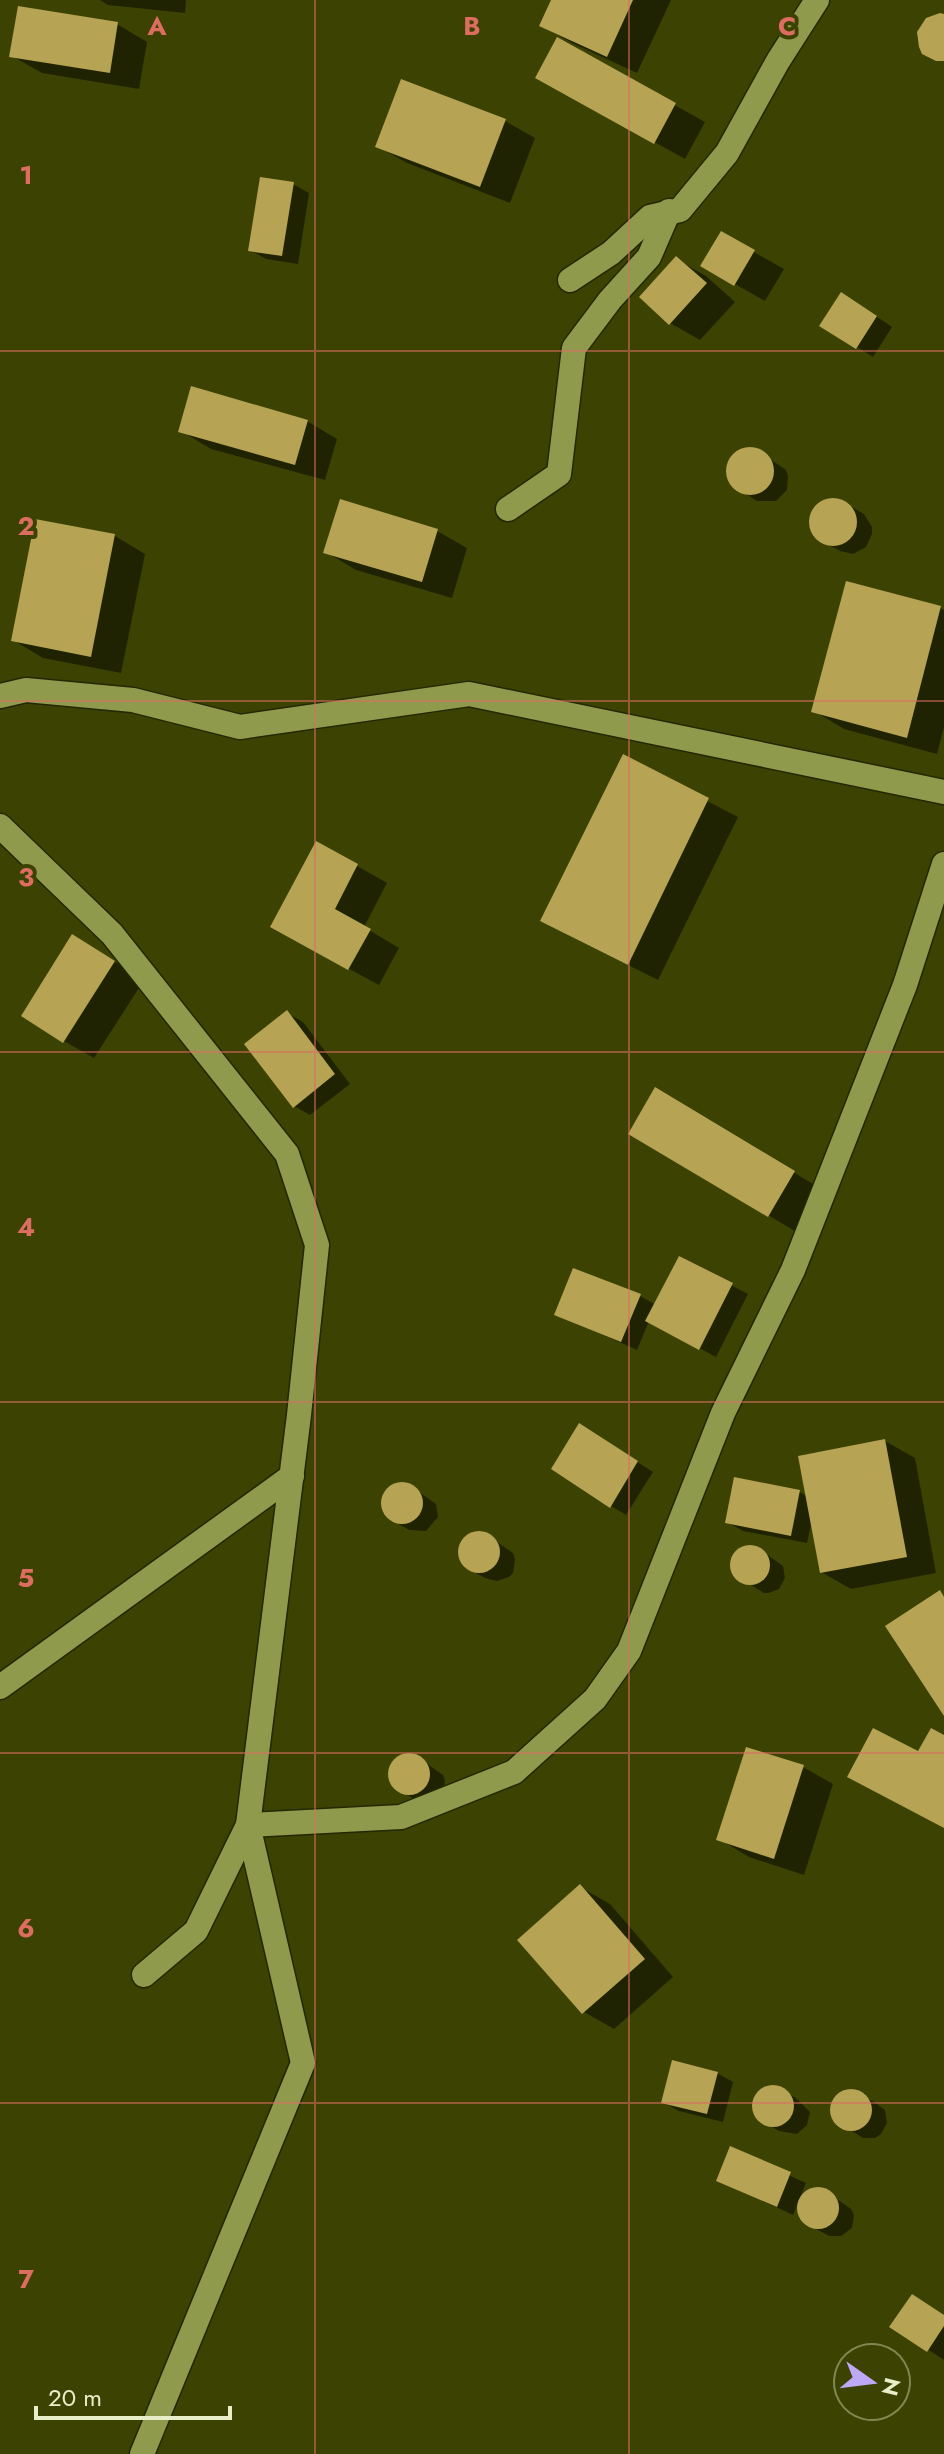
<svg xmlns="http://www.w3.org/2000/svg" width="944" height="2454" viewBox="0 0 944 2454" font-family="Jost,sans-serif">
<rect width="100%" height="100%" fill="#3c4302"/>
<g fill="#0007">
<path d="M100 0H186L185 13 108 5Z"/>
<path d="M553 0H671L637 73 572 43 542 25Z"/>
<path d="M117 24 147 42 139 89 42 73 12 56Z"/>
<path d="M558 40 705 122 685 159 568 94Z"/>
<path d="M505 121 535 138 510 203 407 163 377 146Z"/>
<path d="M293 184 309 193 298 264 266 259 250 250Z"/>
<path d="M722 234 784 269 765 301 703 266Z"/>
<path d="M676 259 706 276 735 302 700 340 670 323Z"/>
<path d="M857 303 892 327 873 357 822 325Z"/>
<path d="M307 421 337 439 325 480 211 449 181 431Z"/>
<path d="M743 450H757L786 470 788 476 787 490 776 501H757L734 487 728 474 731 460Z"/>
<path d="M826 501H841L864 514 872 527V534L866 547 853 554 840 551 823 542 813 531 811 516 820 504Z"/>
<path d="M37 521 115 536 145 554 121 673 43 658 13 640Z"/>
<path d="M437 531 467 548 452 598 356 570 326 552Z"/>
<path d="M940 608 944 610V727L937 754 844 729 814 711Z"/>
<path d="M623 757 738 817 658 980 572 937Z"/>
<path d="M317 843 387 883 364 927 399 948 379 985 303 944Z"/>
<path d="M103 954 144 980 94 1058 64 1041Z"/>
<path d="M287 1013 303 1022 350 1084 310 1115 294 1106Z"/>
<path d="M685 1107 823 1190 798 1233 630 1133Z"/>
<path d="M680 1258 748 1294 716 1357 649 1321 637 1350 556 1314 640 1296 656 1305Z"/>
<path d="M595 1435 653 1472 626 1515 611 1506Z"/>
<path d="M885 1441 915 1458 936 1573 851 1589 821 1572 812 1520 807 1543 743 1531 727 1522 735 1480 800 1492 808 1497Z"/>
<path d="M396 1485H409L436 1504 438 1517 426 1531 409 1530 392 1520 384 1510 386 1493Z"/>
<path d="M479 1533 486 1534 513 1553 515 1559 513 1573 509 1577 497 1581 485 1578 468 1569 460 1559V1547L467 1537Z"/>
<path d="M758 1548 783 1566 785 1578 779 1589 769 1593H764L736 1576 732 1564 736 1553 741 1549Z"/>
<path d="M403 1756H416L443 1775 445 1781 443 1794 421 1803 394 1787 391 1769Z"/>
<path d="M803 1767 833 1784 804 1875 749 1857 719 1839Z"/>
<path d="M580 1887 610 1904 673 1977 614 2029 584 2012Z"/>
<path d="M717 2073 733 2082 723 2122 679 2111 663 2102Z"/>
<path d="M773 2086 796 2098 810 2112 807 2125 797 2134 779 2131 763 2122 755 2112V2101L761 2090Z"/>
<path d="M851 2090 874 2102 885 2110 887 2123 881 2134 875 2138H863L836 2121 832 2104 839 2094Z"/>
<path d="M731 2149 806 2183 793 2215 718 2180Z"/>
<path d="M811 2190H824L851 2209 854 2215 852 2228 841 2236H829L807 2224 800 2215 799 2203Z"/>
<path d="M944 2316V2360L892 2326Z"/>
</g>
<g fill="#b6a354">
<path d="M551 0H633L607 57 539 26Z"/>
<path d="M18 6 118 22 110 73 9 57Z"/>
<path d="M940 13 944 14V61H936L922 54 919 47 917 32 926 18Z"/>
<path d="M557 37 676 103 654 144 535 78Z"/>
<path d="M401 79 506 119 480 187 375 147Z"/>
<path d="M260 177 294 182 282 256 248 251Z"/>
<path d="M721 231 755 250 734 286 700 266Z"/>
<path d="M676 256 707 283 669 325 639 297Z"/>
<path d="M841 292 877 316 856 349 819 326Z"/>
<path d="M191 386 308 420 295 465 178 432Z"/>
<circle cx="750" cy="471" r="24"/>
<circle cx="833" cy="522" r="24"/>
<path d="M340 499 438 529 422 582 323 553Z"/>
<path d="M35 519 115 534 91 657 11 641Z"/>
<path d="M846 581 941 606 907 738 811 712Z"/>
<path d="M623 754 709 798 628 965 540 921Z"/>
<path d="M316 841 358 864 335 909 371 929 348 970 270 927Z"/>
<path d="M72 934 115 961 63 1043 21 1016Z"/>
<path d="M287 1010 335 1074 293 1108 244 1044Z"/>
<path d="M655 1087 795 1171 768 1217 628 1134Z"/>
<path d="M679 1256 733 1283 699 1350 645 1321Z"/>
<path d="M573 1268 641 1294 621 1342 554 1315Z"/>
<path d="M579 1423 638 1461 610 1508 551 1469Z"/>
<path d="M885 1439 907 1557 820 1573 798 1456Z"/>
<path d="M734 1477 800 1490 791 1536 725 1523Z"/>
<circle cx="402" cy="1503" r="21"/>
<circle cx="479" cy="1552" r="21"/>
<circle cx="750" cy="1565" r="20"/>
<path d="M940 1590 944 1597V1716L885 1626Z"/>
<path d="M873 1728 918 1751 931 1728 944 1735V1828L847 1777Z"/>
<path d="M746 1747 804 1765 774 1859 716 1840Z"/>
<circle cx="409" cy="1774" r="21"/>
<path d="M580 1884 645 1959 582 2014 517 1940Z"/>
<path d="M672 2060 718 2072 707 2114 661 2103Z"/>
<circle cx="773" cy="2106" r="21"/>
<circle cx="851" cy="2110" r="21"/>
<path d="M730 2146 791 2172 777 2207 716 2181Z"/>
<circle cx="818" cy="2208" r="21"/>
<path d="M912 2294 944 2315V2326L927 2352 889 2327Z"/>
</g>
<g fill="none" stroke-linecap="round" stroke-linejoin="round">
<g stroke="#232800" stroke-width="27">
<g id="minor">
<path d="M570 280 611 253 650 217 680 210 727 153 778 61 817 0"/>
<path d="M508 509 559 474 574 348 610 300 649 257 669 211"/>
<path d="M0 696 26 690 133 700 240 727 469 694 944 792"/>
<path d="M0 826 112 934 287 1154 317 1245 299 1415 248 1825 196 1931 144 1975"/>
<path d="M0 1687 292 1476"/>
<path d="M248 1825 401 1817 514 1772 595 1699 629 1651 723 1413 793 1270 905 985 944 864"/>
<path d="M142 2454 303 2063 248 1825"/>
</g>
</g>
<use href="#minor" stroke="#8f9a4d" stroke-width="24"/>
</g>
<path fill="none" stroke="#dc6d60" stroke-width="2" stroke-opacity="0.55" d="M315 0V2454M629 0V2454M0 351H944M0 701H944M0 1052H944M0 1402H944M0 1753H944M0 2103H944"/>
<g font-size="26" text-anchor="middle" font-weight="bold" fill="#dc6d60" stroke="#3c4302" stroke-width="8" stroke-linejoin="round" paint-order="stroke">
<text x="157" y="35">A</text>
<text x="472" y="35">B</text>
<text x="787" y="35">C</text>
<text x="26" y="184">1</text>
<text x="26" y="535">2</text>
<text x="26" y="886">3</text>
<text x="26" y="1236">4</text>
<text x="26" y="1587">5</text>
<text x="26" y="1937">6</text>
<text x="26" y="2288">7</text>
</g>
<g transform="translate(872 2382) rotate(104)"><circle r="38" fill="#3c4302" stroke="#808751" stroke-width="2"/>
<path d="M0-6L14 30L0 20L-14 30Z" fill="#bda9f5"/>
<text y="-12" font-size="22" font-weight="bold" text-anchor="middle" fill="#e7eec8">N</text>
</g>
<path d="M36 2406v12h194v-12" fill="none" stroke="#e7eec8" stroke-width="4"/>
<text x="48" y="2406" font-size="24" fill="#e7eec8" stroke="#3c4302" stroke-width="6" paint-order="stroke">20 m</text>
</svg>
